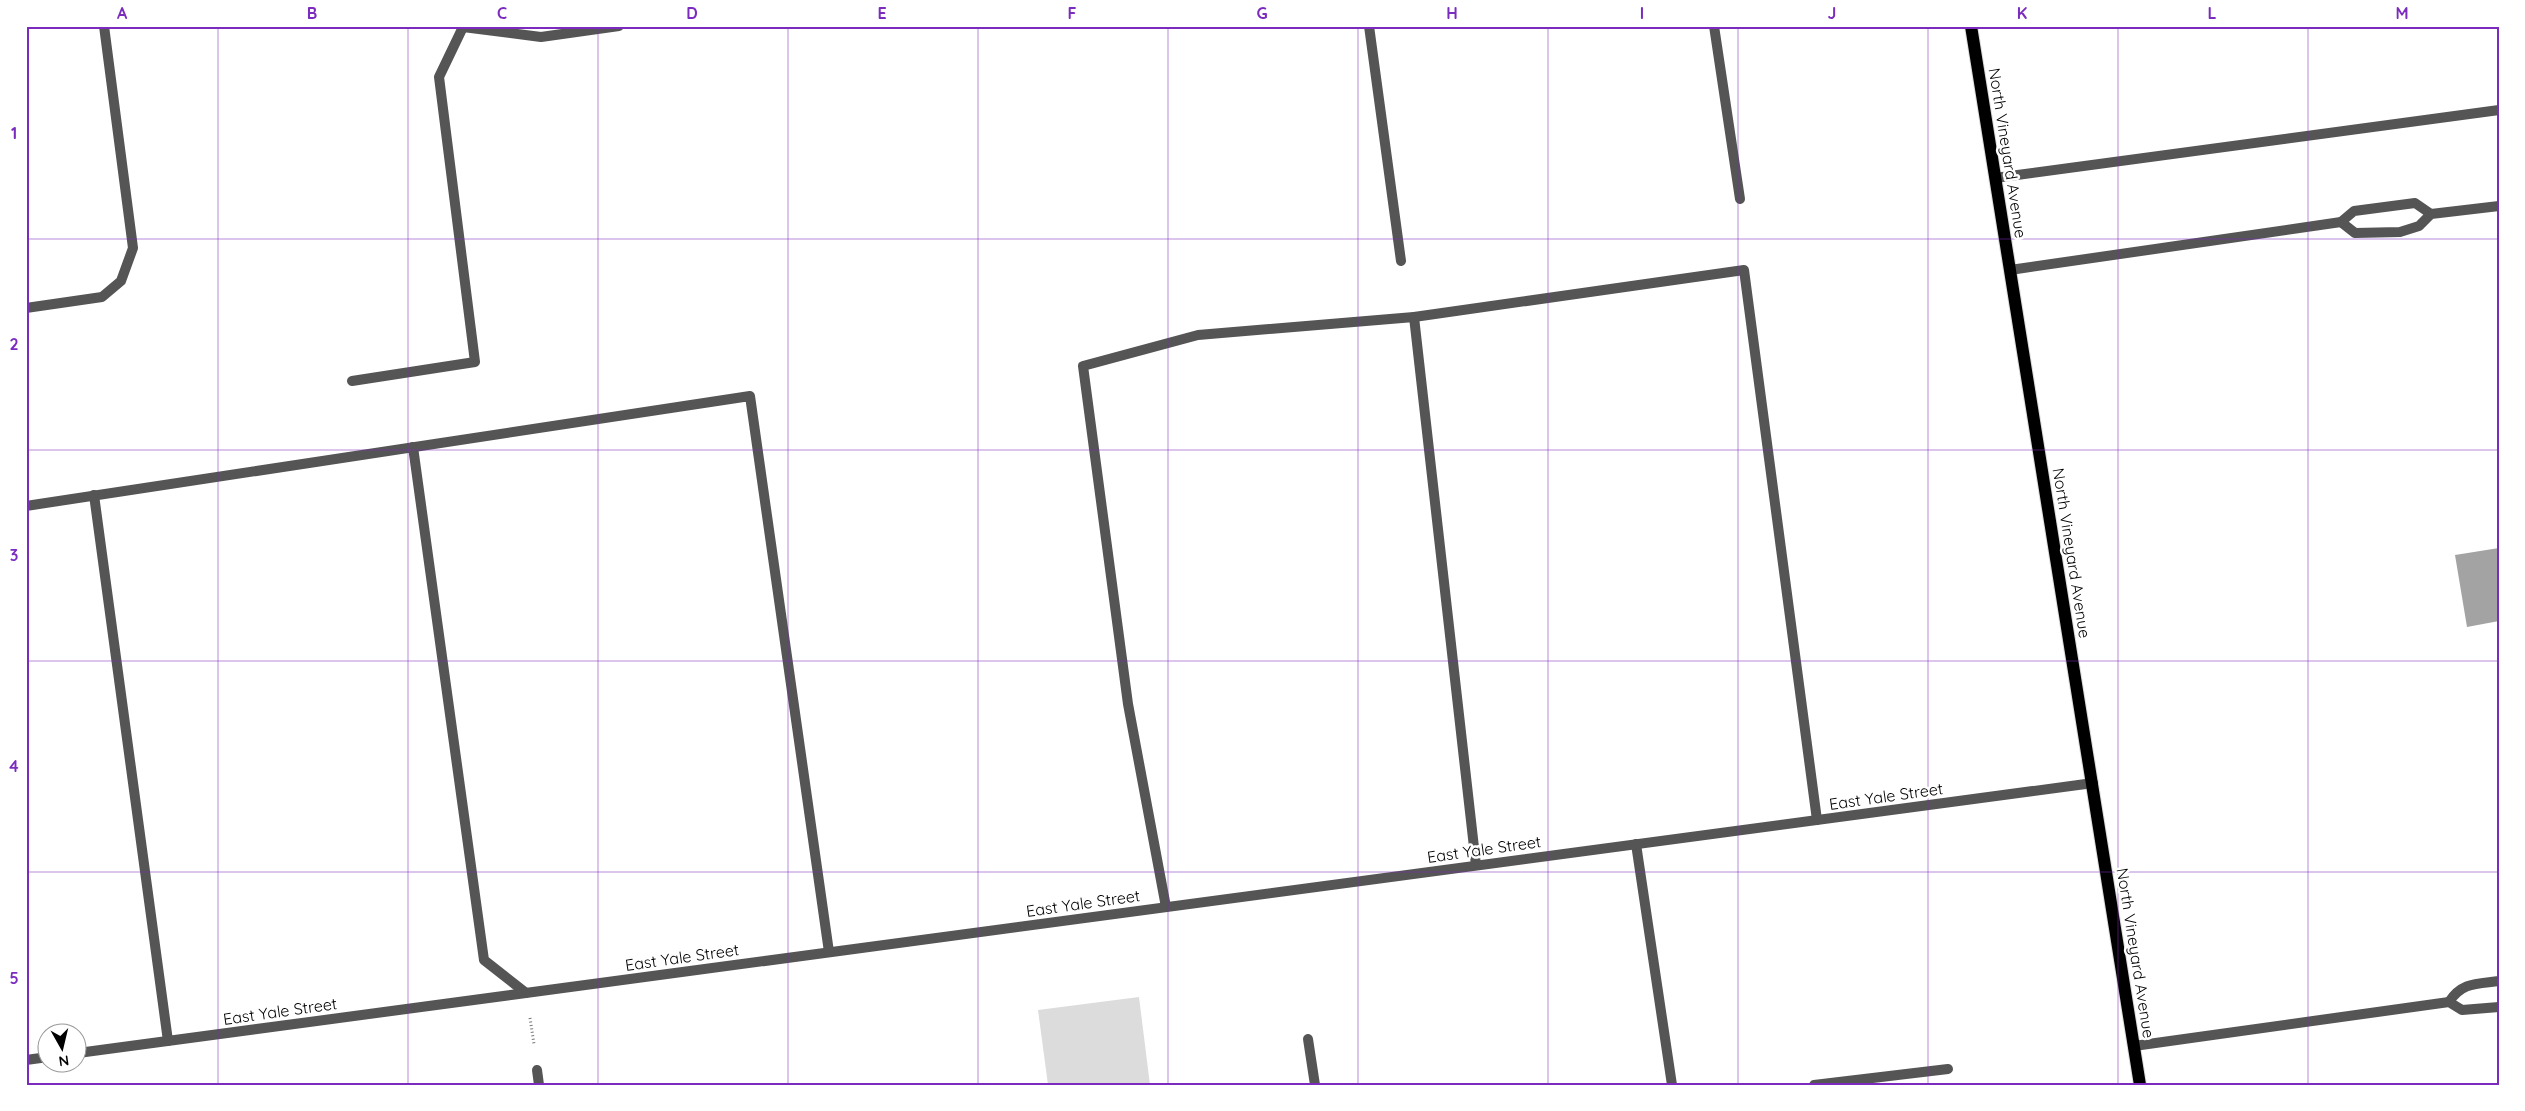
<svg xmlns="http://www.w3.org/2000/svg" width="2525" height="1111" viewBox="0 0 2525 1111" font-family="Quicksand,sans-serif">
<rect width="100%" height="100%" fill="#fff"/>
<path fill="#dcdcdc" d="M1139 997 1150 1085H1048L1038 1010Z"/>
<path fill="#a3a3a3" d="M2499 548V621L2467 627 2455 555Z"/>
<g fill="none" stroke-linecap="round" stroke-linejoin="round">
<g stroke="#dbdbdb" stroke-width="14">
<path id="primary" d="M1971 26 2140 1085"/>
</g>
<path stroke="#777" stroke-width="3" stroke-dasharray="1 2.5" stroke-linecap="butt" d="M530 1018 534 1044"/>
<g stroke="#555" stroke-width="10">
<path d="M1369 26 1401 261"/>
<path d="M1714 26 1740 199"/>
<path d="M463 27 541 37 619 26"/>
<path d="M1995 178 2499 110"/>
<path d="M2341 222 2355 233 2400 232 2419 226 2431 214 2499 206"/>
<path d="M2010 270 2341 222 2354 211 2415 203 2431 214"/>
<path d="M1414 317 1744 270 1817 820"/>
<path d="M352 381 475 362 439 77 463 27"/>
<path d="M413 447 484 960 526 993"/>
<path d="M94 495 168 1041"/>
<path d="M26 506 750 396 829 952"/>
<path d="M1636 844 1672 1085"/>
<path d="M1166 907 1128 704 1083 366 1198 335 1414 317 1476 865"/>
<path d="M2449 1002C2462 982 2477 984 2499 981"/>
<path d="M1308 1039 1315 1085"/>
<path d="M2134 1046 2449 1002 2462 1010 2499 1007"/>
<path d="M537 1070 539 1085"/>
<path d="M1814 1085 1948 1069"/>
</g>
<g stroke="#555" stroke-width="10">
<path d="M26 308 102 297 121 281 133 248 104 26"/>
<path d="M78 1053 2093 783"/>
<path d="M26 1060 48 1057"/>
</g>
<use href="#primary" stroke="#000" stroke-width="12"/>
</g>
<path fill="none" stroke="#7b2cbf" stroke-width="1" stroke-opacity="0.55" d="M218 26V1085M408 26V1085M598 26V1085M788 26V1085M978 26V1085M1168 26V1085M1358 26V1085M1548 26V1085M1738 26V1085M1928 26V1085M2118 26V1085M2308 26V1085M26 239H2499M26 450H2499M26 661H2499M26 872H2499"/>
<g text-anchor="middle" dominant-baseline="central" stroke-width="5" stroke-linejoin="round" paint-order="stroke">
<g font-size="16" fill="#000" stroke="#fff">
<text transform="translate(2008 153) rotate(81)">North Vineyard Avenue</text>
<text transform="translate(2072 553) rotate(81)">North Vineyard Avenue</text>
<text transform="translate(1886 796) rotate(-8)">East Yale Street</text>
<text transform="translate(1484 849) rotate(-8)">East Yale Street</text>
<text transform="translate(1083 903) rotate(-8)">East Yale Street</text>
<text transform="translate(2136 953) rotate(81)">North Vineyard Avenue</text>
<text transform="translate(682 957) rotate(-8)">East Yale Street</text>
<text transform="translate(280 1011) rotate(-8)">East Yale Street</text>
</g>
</g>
<rect width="2525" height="1111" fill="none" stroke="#ffffff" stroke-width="55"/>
<g transform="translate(62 1048) rotate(172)"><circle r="24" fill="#ffffff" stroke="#999999"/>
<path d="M0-4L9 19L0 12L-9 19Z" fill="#000000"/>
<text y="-8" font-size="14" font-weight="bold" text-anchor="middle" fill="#000000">N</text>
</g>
<rect x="28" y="28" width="2470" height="1056" fill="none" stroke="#7b2cbf" stroke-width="2"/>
<g font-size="16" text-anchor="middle" font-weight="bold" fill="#7b2cbf">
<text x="122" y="19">A</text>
<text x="312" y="19">B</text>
<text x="502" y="19">C</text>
<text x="692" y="19">D</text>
<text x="882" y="19">E</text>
<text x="1072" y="19">F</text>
<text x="1262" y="19">G</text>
<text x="1452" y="19">H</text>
<text x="1642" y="19">I</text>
<text x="1832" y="19">J</text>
<text x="2022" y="19">K</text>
<text x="2212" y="19">L</text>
<text x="2402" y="19">M</text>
<text x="14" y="139">1</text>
<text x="14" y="350">2</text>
<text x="14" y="561">3</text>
<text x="14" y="772">4</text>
<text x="14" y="984">5</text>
</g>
</svg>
